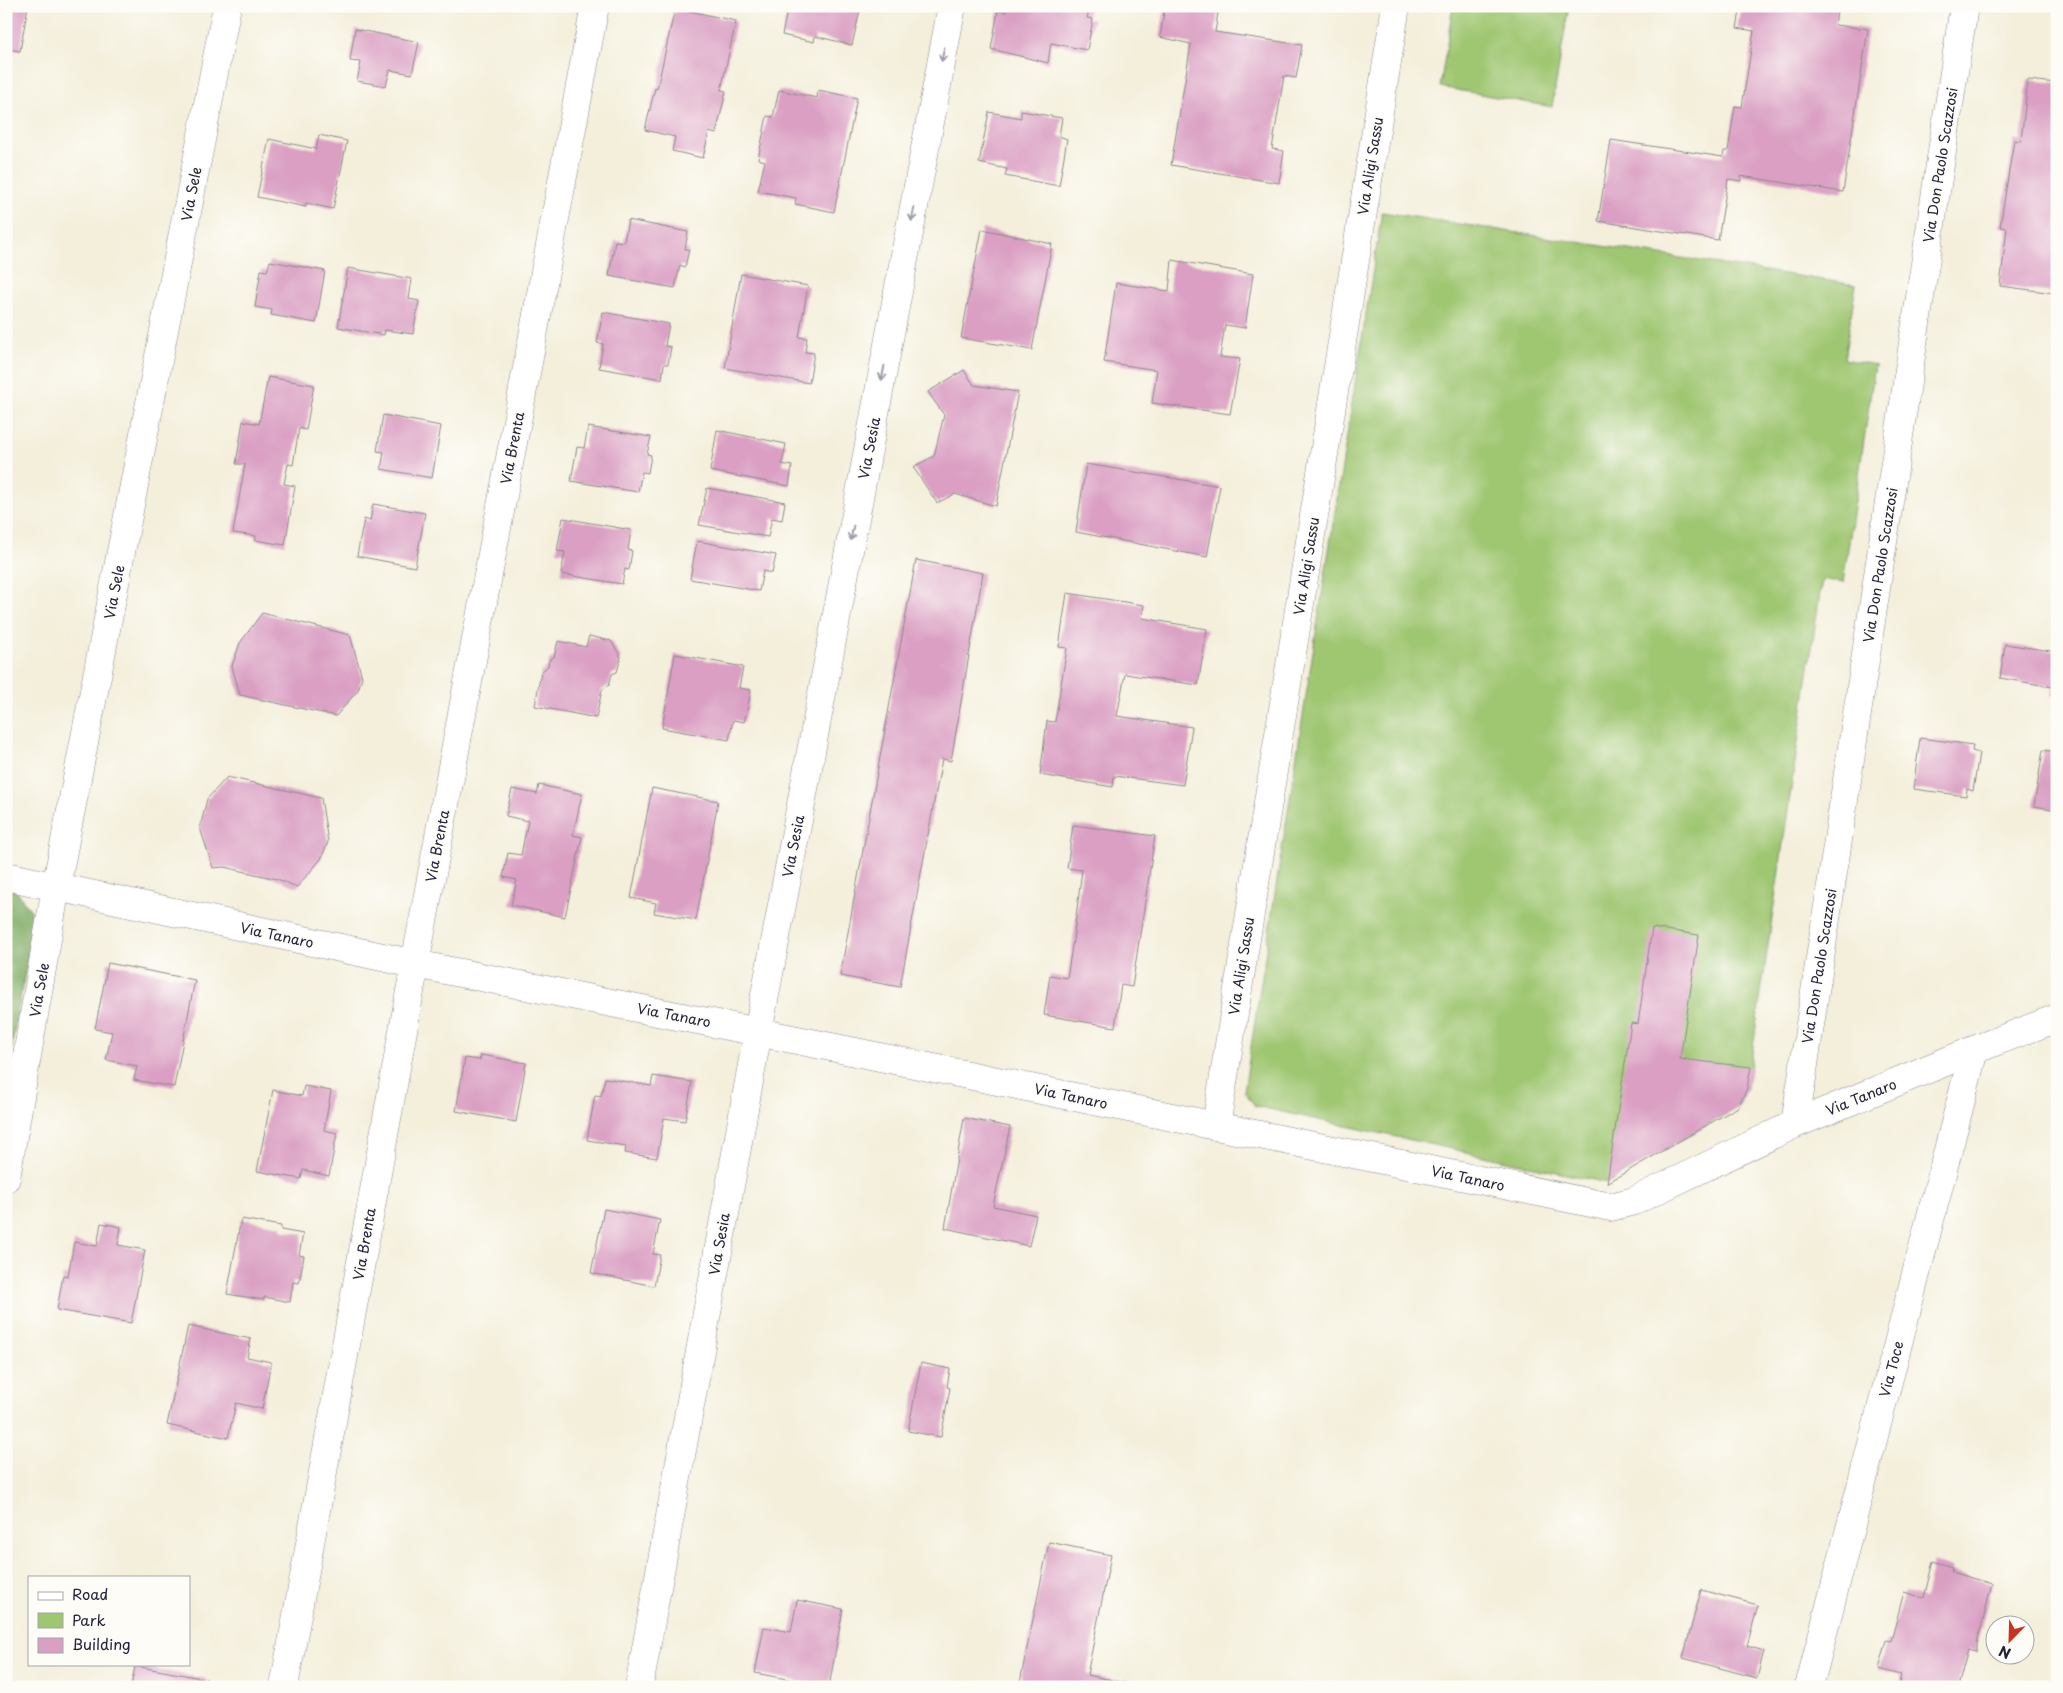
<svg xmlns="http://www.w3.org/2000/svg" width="2063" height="1693" viewBox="0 0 2063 1693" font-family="'Playpen Sans',sans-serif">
<rect width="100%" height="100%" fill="#fdfcf7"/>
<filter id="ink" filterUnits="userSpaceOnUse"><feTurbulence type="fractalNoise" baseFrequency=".02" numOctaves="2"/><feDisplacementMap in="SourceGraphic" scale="10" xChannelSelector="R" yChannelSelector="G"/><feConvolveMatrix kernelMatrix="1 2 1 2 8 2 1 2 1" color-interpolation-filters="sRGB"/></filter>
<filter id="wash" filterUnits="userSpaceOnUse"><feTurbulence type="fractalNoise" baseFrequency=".0096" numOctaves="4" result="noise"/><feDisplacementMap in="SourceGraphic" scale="20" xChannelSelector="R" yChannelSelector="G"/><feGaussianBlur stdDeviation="1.12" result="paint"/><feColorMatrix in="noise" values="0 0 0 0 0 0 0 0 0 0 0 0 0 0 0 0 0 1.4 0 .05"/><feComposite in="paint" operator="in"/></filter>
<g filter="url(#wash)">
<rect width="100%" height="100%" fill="#f4efdb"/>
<g fill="#9fc671" stroke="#607456">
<path d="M1453 6H1569L1552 107 1440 87Z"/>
<path d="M1382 212 1856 285 1844 359 1875 365 1843 583 1822 579 1747 1088 1738 1107 1607 1183 1255 1106 1244 1091Z"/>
</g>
<path fill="#7fab63" stroke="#50664f" d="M6 886 17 892 32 912 27 963 6 1077Z"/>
<g id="blocks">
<g fill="#da9fc3">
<path d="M6 6H28L20 51 6 49Z"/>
<path d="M788 6H861L852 45 815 36 814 42 782 35Z"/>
<path d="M1007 6H1090L1087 18 1093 19 1087 50 1051 43 1048 63 991 49 998 11 1006 12Z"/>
<path d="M1165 6H1219L1215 32 1302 45 1296 78 1284 76 1272 149 1284 151 1279 183 1171 165 1191 44 1160 37Z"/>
<path d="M1741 6H1838L1835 25 1868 29 1843 192 1741 176V181L1728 179 1718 240 1598 221 1611 140 1723 157 1724 151H1728L1735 106 1742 107 1754 31 1737 28Z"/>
<path d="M675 8 736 21 721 90 726 91 716 134 709 132 703 158 672 151 675 137 645 130 655 88 657 89Z"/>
<path d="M355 29 419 42 412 74 390 70 386 86 357 81 361 62 350 61Z"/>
<path d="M2028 80 2057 83V284L2054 293 2000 286 2007 228 2000 227 2014 140 2021 141Z"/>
<path d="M779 90 817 98 818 90 857 98 834 212 795 204 796 198 758 191 765 161 758 159 767 116 773 117Z"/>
<path d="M1021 111 1062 118 1059 136 1067 139 1059 186 1005 176 1007 169 979 163 989 112 1021 118Z"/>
<path d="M319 135 347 141 333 209 306 203V207L257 197 269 139 316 149Z"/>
<path d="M628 220 688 232 685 249H689L685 267 680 265 675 288 609 276 615 241 624 242Z"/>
<path d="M982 229 1052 244 1032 350 961 338Z"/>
<path d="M1172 260 1253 274 1245 328 1225 325 1220 357 1240 359 1230 414 1152 403 1157 370 1104 362 1116 283 1169 291Z"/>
<path d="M270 261 325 271 316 323 271 315 272 310 255 307 261 270 267 271Z"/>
<path d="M348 268 412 279 409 299 419 301 413 334 385 330 384 335 338 327Z"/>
<path d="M741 274 808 286 799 337 807 338 805 352 814 353 809 383 725 368Z"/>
<path d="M603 312 669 324 665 346 671 347 668 364H664L662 379 599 368 603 344 597 343Z"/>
<path d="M964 370 974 385 1018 392 996 506 955 494 937 503 913 467 934 456 944 415 928 392Z"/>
<path d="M268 377 314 385 306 430 299 428 293 465 288 464 284 484 295 486 285 545 255 540 256 536 233 533 245 464H236L243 421 259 424Z"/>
<path d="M383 415 441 426 432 478 381 469 384 452 377 451Z"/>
<path d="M588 427 651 437 647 454 651 455 648 473 642 472 638 492 571 481 577 447 584 448Z"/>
<path d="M717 430 786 444 782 464 792 466 789 486 710 471Z"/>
<path d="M1086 464 1220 486 1207 557 1076 532Z"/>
<path d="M707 488 785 502 782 520 772 518 768 537 699 525Z"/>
<path d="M373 504 425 513 415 567 357 556 364 519 370 521Z"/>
<path d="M563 518 631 530 628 550 632 551 629 570 625 569 622 584 561 574 565 552 557 551Z"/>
<path d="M697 541 776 555 772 573 763 571 759 591 690 579Z"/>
<path d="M916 560 983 573 951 761 942 759 900 987 840 976Z"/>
<path d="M1067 593 1144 605 1142 618 1207 629 1198 685 1125 674 1117 716 1192 727 1183 785 1114 776 1113 787 1040 775 1047 721 1055 722 1067 648 1059 647Z"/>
<path d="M262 613 350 635 362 677 358 690 336 716 240 695 232 666 240 643Z"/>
<path d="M589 636 611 641 621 657 617 672 612 674 609 685 602 690 596 718 535 706 541 672 548 666 549 660 554 657 558 641 586 647Z"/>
<path d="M2005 644 2057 652V696L2051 695 2053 687 2000 678Z"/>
<path d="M675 654 743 667 739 688 751 690 748 707 744 722 733 720 729 740 662 728Z"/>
<path d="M1920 738 1973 745 1972 751 1979 753 1973 791 1967 789 1966 796 1913 789Z"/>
<path d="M2043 750 2057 752V810L2034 806Z"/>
<path d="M227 777 321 798 328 842 321 859 297 887 277 879 224 867 213 868 200 828 207 799Z"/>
<path d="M539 785 582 794 573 835 582 837 565 917 511 905 517 880 503 877 508 853 521 855 528 821 506 816 512 789 537 794Z"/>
<path d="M652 788 718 801 696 920 654 913 656 903 631 898Z"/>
<path d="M1073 825 1155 836 1132 987 1121 985 1115 1027 1044 1015 1050 975 1067 978 1073 940 1082 870 1067 868Z"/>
<path d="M1652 928 1699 935 1680 1059 1751 1067 1747 1088 1738 1107 1607 1183 1631 1023 1638 1024Z"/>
<path d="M108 963 195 980 174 1087 134 1080 137 1066 106 1060 112 1032 95 1029Z"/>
<path d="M481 1055 526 1063 516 1122 456 1111 465 1058 480 1060Z"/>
<path d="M653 1076 692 1082 685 1121 664 1118 657 1158 625 1153 626 1146 587 1140 595 1095 601 1096 605 1078 651 1086Z"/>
<path d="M304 1086 331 1091 324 1130 337 1133 329 1176 303 1170 301 1179 257 1171 273 1090 302 1096Z"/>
<path d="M964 1118 1010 1127 993 1206 1036 1215 1029 1246 945 1228Z"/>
<path d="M604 1209 660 1220 653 1254 660 1255 654 1286 591 1273Z"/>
<path d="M241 1219 281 1226V1230L303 1234 299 1255 304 1256 299 1283 293 1282 290 1302 264 1297V1300L227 1294Z"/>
<path d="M101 1223 121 1227 118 1245 145 1250 131 1323 57 1310 63 1275 68 1276 74 1242 97 1246Z"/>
<path d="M188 1326 251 1339 247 1357 271 1362 262 1409 236 1403 228 1438 167 1425Z"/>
<path d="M921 1363 950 1369 947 1387 950 1388 941 1437 908 1431Z"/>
<path d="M1049 1542 1111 1555 1087 1675 1147 1687H1019Z"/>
<path d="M1933 1561 1952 1567 1951 1572 1992 1584 1975 1651 1968 1649 1958 1687H1898L1901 1675 1879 1669 1887 1640 1891 1641 1904 1592 1924 1598Z"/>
<path d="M1701 1590 1758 1605 1747 1646 1764 1651 1757 1678 1683 1658Z"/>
<path d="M797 1600 843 1609 829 1687 755 1673 764 1627 791 1632Z"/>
<path d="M135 1666 207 1679 205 1687H131Z"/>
</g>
</g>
</g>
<g filter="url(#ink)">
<use href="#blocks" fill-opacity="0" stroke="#8b888b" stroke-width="1"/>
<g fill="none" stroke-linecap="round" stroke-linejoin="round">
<g stroke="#8b888b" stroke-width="29">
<g id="minor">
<path d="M6 876 415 964 758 1032 1611 1207 1634 1201 1795 1124 1974 1050 2057 1018"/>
<path d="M1795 1124 1964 6"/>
<path d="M1216 1126 1396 6"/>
<path d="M6 1178 56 887 227 6"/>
<path d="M284 1687 415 964 595 6"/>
<path d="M639 1687 758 1032 952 6"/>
<path d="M1809 1687 1974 1050"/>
</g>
</g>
<use href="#minor" stroke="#fff" stroke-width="28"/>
</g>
<defs><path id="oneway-shaft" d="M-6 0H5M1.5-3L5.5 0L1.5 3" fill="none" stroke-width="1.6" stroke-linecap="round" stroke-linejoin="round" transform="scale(1.25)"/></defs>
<g stroke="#9c9ca7">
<use href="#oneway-shaft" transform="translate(943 54) rotate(101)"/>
<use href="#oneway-shaft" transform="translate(913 214) rotate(101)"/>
<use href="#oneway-shaft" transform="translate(883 373) rotate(101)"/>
<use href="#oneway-shaft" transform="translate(852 533) rotate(101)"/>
</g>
</g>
<g text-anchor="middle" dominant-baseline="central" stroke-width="4" stroke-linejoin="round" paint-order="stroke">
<g font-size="14" fill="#22223b" stroke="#fdfcf7">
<text transform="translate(1940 165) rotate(-81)">Via Don Paolo Scazzosi</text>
<text transform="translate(1370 166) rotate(-81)">Via Aligi Sassu</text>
<text transform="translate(191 194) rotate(-79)">Via Sele</text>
<text transform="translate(512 448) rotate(-79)">Via Brenta</text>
<text transform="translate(869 448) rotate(-79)">Via Sesia</text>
<text transform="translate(1880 565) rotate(-81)">Via Don Paolo Scazzosi</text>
<text transform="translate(1306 566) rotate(-81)">Via Aligi Sassu</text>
<text transform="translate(114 592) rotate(-79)">Via Sele</text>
<text transform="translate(437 846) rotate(-79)">Via Brenta</text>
<text transform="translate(793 846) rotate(-79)">Via Sesia</text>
<text transform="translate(277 935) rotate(12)">Via Tanaro</text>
<text transform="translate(1241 966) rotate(-81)">Via Aligi Sassu</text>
<text transform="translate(1819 966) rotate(-81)">Via Don Paolo Scazzosi</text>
<text transform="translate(39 990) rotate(-80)">Via Sele</text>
<text transform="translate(674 1015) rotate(11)">Via Tanaro</text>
<text transform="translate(1071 1096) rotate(12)">Via Tanaro</text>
<text transform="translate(1861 1097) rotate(-22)">Via Tanaro</text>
<text transform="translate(1468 1178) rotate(12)">Via Tanaro</text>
<text transform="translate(364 1244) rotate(-80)">Via Brenta</text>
<text transform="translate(719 1244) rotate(-80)">Via Sesia</text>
<text transform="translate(1891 1369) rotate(-75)">Via Toce</text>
</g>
</g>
<rect width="2063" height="1693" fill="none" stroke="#fdfcf7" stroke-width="25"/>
<rect x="28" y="1576" width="162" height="90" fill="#fdfcf7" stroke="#a5a5ac"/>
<rect x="38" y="1592" width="25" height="8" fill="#ffffff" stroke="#a5a5ac"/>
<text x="72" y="1600" font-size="15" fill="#22223b">Road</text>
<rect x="38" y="1613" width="25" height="15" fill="#9fc671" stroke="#a5a5ac"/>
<text x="72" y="1626" font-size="15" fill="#22223b">Park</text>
<rect x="38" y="1638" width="25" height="15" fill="#da9fc3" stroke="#a5a5ac"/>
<text x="72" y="1650" font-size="15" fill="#22223b">Building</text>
<g transform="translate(2010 1640) rotate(203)"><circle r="24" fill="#fdfcf7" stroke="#a5a5ac"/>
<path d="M0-4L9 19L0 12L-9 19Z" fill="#c8321e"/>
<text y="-8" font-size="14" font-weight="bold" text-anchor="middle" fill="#22223b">N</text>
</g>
</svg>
